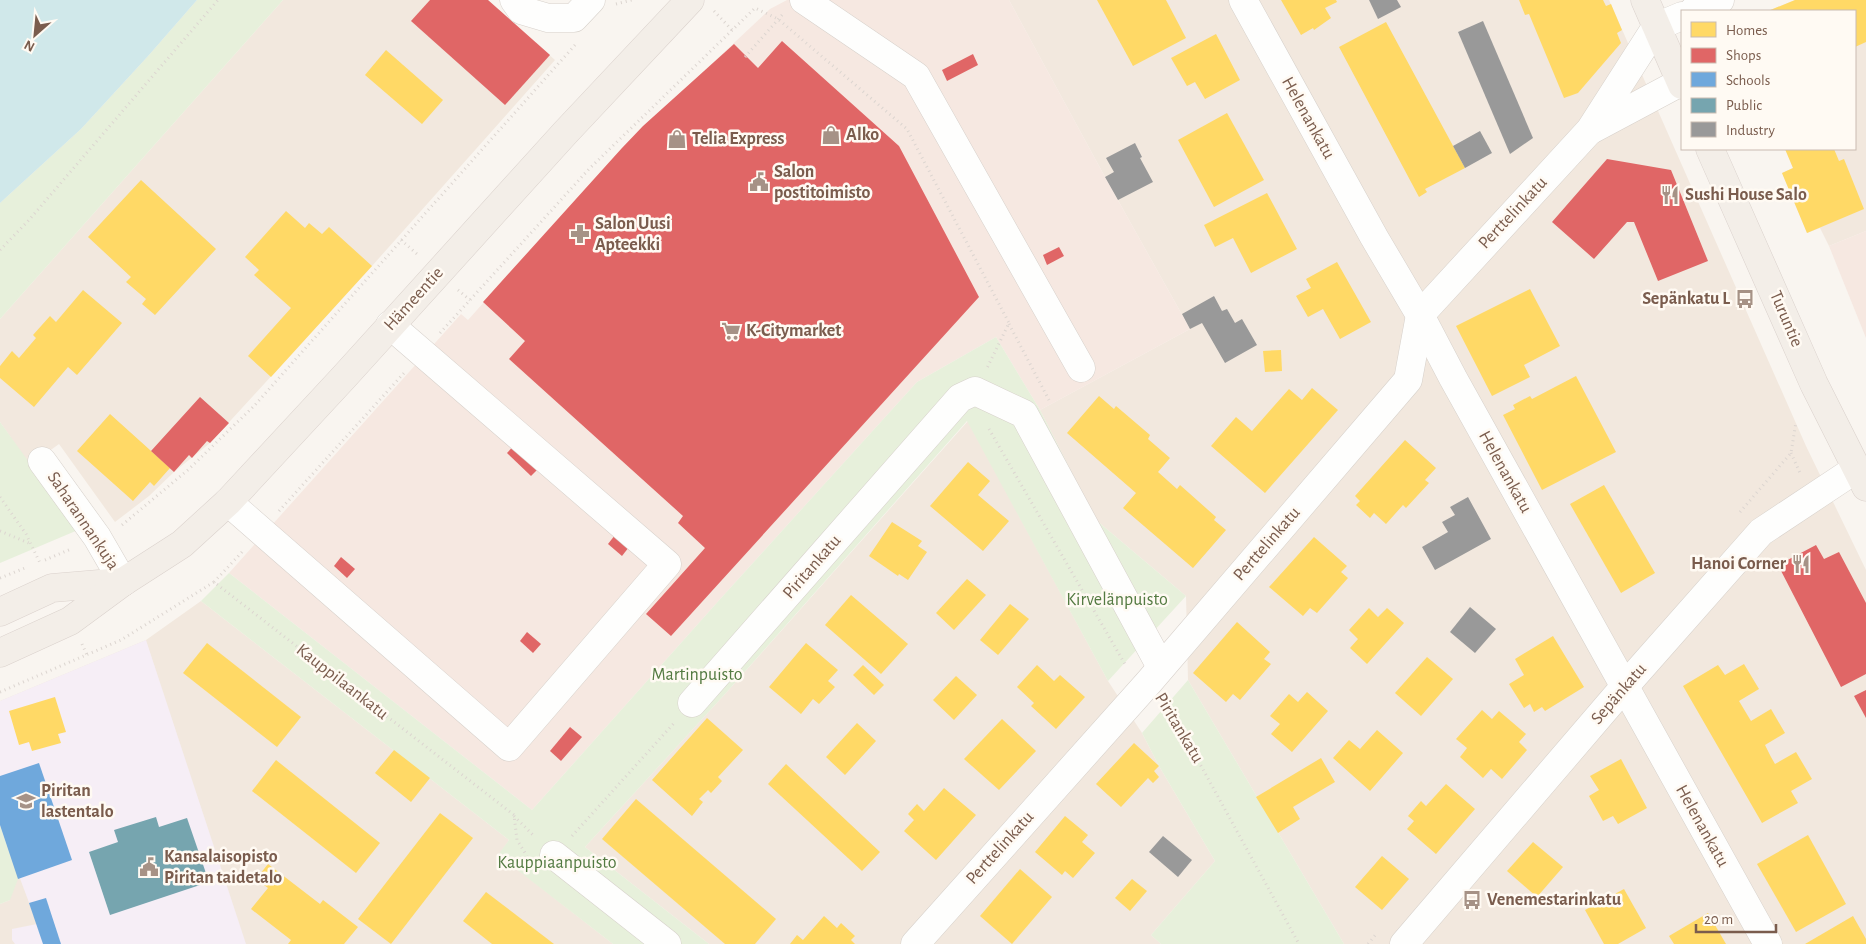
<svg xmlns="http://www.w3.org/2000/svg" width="1866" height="944" viewBox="0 0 1866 944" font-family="'Alegreya Sans',sans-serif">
<rect width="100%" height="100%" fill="#f9f5f0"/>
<g fill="#f2e8de">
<path d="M283 0H488L555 60 372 266 210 443 174 472 149 496 115 522 59 444 30 465 0 422V319Z"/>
<path d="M1009 0H1609L1806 446 1866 570V944H1344L1188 680 1186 596 1096 520 1040 410 1190 329 1105 177Z"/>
<path d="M1795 0H1866V231L1829 246 1820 228 1807 233 1782 173 1793 168 1785 149H1855V11H1768Z"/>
<path d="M968 421 1108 681 1142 733 1159 766 1215 861 1151 935 1161 944H709L585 847 725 694Z"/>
<path d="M201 601 509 840 499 855 613 944H0V904L10 900 0 701 146 640Z"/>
</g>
<g fill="#f6e8e1">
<path d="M787 0H1009L1105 177 1190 329 1040 410 996 337 917 382 722 597 532 810 229 573 461 314 468 320 622 148 770 9Z"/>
<path d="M1866 231V338L1829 246Z"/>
</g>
<path fill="#f6eef6" d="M146 640 246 944H15L12 940V929L37 924 0 825V701Z"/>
<g fill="#e7f0db">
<path d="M197 0H283L0 319V203L81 129 149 55Z"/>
<path d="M996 337 1040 410 1096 520 1186 596 1108 681 967 421 725 694 585 847 709 944H613L498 855 509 840 201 601 229 573 532 810 722 597 917 382Z"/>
<path d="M0 422 78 530 0 563Z"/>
<path d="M1188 680 1344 944H1161L1151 935 1215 861 1159 766 1142 733Z"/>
<path d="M0 825 18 879 10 900 0 904Z"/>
</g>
<path fill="#d0e8ea" d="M0 0H197L149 55 81 129 0 203Z"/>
<g fill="#ffd966">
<path d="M1097 0H1166L1186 38 1133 66Z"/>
<path d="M1281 0H1336L1337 2 1325 8 1331 18 1314 30 1313 28 1301 35Z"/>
<path d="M1519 0H1603L1606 6 1611 4 1622 30 1617 33 1621 43 1578 93 1564 98 1529 14 1525 15Z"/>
<path d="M1795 0H1866V42L1855 47V11H1768Z"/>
<path d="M1386 22 1465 168 1425 189 1427 192 1419 197 1339 47Z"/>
<path d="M1216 34 1240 80 1205 99 1195 82 1187 86 1171 58Z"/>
<path d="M386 50 443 100 422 124 365 75Z"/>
<path d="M1227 113 1264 180 1214 207 1178 140Z"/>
<path d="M1785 149H1834L1839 161 1844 159 1864 209 1807 233 1782 173 1793 168Z"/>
<path d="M141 180 216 249 155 315 142 304 146 299 126 282 131 277 88 237Z"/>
<path d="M1267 193 1297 249 1251 273 1233 238 1215 247 1204 225Z"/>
<path d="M286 211 305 228 309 223 322 234 329 227 372 266 271 377 248 356 291 308 254 275 259 270 245 257Z"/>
<path d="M1337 262 1371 322 1340 339 1323 309 1308 317 1296 296 1311 288 1306 279Z"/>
<path d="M1530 289 1560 346 1524 365 1530 377 1492 396 1456 326Z"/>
<path d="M83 290 122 323 77 375 68 367 34 407 0 378V366L12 351 19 358 36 338 33 335 50 316 56 322Z"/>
<path d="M1281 350 1282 371 1265 372 1263 351Z"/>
<path d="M1576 376 1616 452 1542 490 1503 415 1515 409 1513 405 1530 396 1532 399Z"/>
<path d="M1312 388 1338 410 1265 493 1211 446 1236 417 1252 431 1289 389 1302 400Z"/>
<path d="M1099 396 1114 409 1116 406 1150 435 1148 439 1170 458 1158 472 1177 489 1180 485 1216 517 1214 520 1226 530 1193 568 1123 508 1136 493 1067 433Z"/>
<path d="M110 414 170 468 154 486 150 482 133 501 77 451Z"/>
<path d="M1405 440 1436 468 1425 480 1429 483 1406 508 1403 505 1386 524 1374 513 1370 518 1356 505 1360 501 1355 496Z"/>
<path d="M968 462 990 481 978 495 1009 521 983 551 930 506Z"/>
<path d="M1604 485 1655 573 1621 593 1570 504Z"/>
<path d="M892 522 922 541 918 546 927 552 908 580 899 574 898 576 869 556Z"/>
<path d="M1314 537 1347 566 1341 572 1348 578 1317 613 1310 608 1303 616 1269 587Z"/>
<path d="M967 579 986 595 954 630 936 613Z"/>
<path d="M851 595 908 644 881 674 825 625Z"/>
<path d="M1010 604 1029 619 998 655 980 640Z"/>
<path d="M1369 608 1378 617 1387 608 1404 623 1367 664 1350 648 1358 639 1349 630Z"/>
<path d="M1237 622 1270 652 1264 659 1271 664 1240 700 1233 694 1226 702 1193 673Z"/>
<path d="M1553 636 1584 687 1545 711 1542 707 1534 712 1530 704 1524 708 1509 684 1524 675 1515 659Z"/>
<path d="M207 643 301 717 277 747 183 673Z"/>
<path d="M806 643 838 670 828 681 835 687 819 704 813 699 801 714 769 687Z"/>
<path d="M1427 657 1453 679 1421 716 1395 693Z"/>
<path d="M1744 664 1759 689 1739 701 1751 721 1771 709 1785 733 1765 745 1771 757 1775 764 1796 752 1812 779 1791 791 1798 803 1762 823 1683 686 1718 665 1725 675Z"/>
<path d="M863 665 884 685 874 695 853 675Z"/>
<path d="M1037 665 1054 681 1060 675 1085 697 1056 729 1031 706 1034 703 1017 687Z"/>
<path d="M956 676 977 695 954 720 933 700Z"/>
<path d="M1307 692 1328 711 1292 752 1271 734 1280 724 1270 716 1289 694 1298 702Z"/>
<path d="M55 697 66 732 58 734 61 743 32 751 29 742 19 745 9 711Z"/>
<path d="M1482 710 1492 719 1499 711 1526 734 1519 742 1527 750 1502 779 1491 769 1483 778 1460 757 1467 748 1456 739Z"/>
<path d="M707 718 743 750 718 777 722 781 711 793 708 790 699 799 703 802 692 816 652 780Z"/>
<path d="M1002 719 1036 751 999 790 964 759Z"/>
<path d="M857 723 876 741 845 775 826 757Z"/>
<path d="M1377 730 1403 753 1370 791 1333 758 1349 740 1360 749Z"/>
<path d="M1134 743 1159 766 1154 771 1159 777 1153 783 1148 778 1121 807 1096 784Z"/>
<path d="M394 750 430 778 411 802 375 773Z"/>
<path d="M1321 758 1335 782 1293 807 1300 819 1278 833 1256 797Z"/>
<path d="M1621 759 1647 808 1618 824 1613 816 1603 821 1589 796 1599 790 1590 776Z"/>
<path d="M276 760 380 843 356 873 252 791Z"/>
<path d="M786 764 880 852 862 871 768 784Z"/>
<path d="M1446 784 1475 809 1436 854 1407 829 1414 821 1408 816 1421 801 1426 806Z"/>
<path d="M944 788 976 815 936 860 904 831 914 820 908 814 917 804 924 811Z"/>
<path d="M636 799 776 919 755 944H725L602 839Z"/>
<path d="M440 813 473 838 391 944 358 919Z"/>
<path d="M1065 816 1088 835 1082 842 1095 853 1073 878 1065 871 1062 875 1035 852Z"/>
<path d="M1808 835 1846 904 1796 932 1757 864Z"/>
<path d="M1533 842 1563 867 1537 897 1507 871Z"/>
<path d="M1382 856 1409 879 1382 910 1355 887Z"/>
<path d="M268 864 320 904 323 900 358 927 344 944H288L291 940 251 909 268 888 256 879Z"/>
<path d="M1020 869 1052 897 1012 944 980 916Z"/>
<path d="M1132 879 1147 891 1130 911 1115 898Z"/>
<path d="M1624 889 1646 928 1618 944H1604L1585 910Z"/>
<path d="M486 892 554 944H492L463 921Z"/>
<path d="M1708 913 1726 944H1674L1669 936Z"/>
<path d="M824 916 837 928 841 923 855 936 851 940 855 944H790L797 935 803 940Z"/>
<path d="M1853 916 1866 939V944H1805Z"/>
</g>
<g fill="#e06666">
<path d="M430 0H488L550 55 505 105 411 21Z"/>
<path d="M782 41 899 146 979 297 671 636 646 614 705 548 678 523 683 516 509 359 525 341 483 302 622 148 643 126 734 44 758 68Z"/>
<path d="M973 54 978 65 947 81 942 70Z"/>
<path d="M1607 159 1671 170 1708 261 1658 281 1634 222H1627L1594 259 1552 222Z"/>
<path d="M1059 247 1064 256 1047 265 1043 255Z"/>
<path d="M200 397 229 423 210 443 207 441 192 458 189 455 174 472 151 451Z"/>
<path d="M515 444 540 467 531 476 507 453Z"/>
<path d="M615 535 629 547 622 556 608 544Z"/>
<path d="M1816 545 1824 559 1839 552 1866 603V674L1841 687 1778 565Z"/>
<path d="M341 557 355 569 347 578 334 566Z"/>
<path d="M527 632 541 644 533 653 520 641Z"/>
<path d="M1866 690V718L1854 696Z"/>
<path d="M570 727 582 737 561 761 550 751Z"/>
</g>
<g fill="#6fa8dc">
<path d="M39 763 72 860 18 879 0 825V776Z"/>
<path d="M46 898 61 944H43L29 903Z"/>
</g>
<path fill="#76a5af" d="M156 817 159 827 187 818 209 882 110 915 89 852 118 842 114 830Z"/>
<g fill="#999">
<path d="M1369 0H1397L1401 7 1378 19Z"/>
<path d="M1483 21 1533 138 1510 154 1458 32Z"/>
<path d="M1480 131 1492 153 1465 168 1453 146Z"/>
<path d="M1135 143 1142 157 1140 158 1153 182 1118 200 1105 177 1114 172 1106 158Z"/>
<path d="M1214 296 1222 311 1227 309 1235 323 1242 319 1257 345 1225 363 1202 323 1190 329 1182 314Z"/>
<path d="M1468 497 1491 539 1435 570 1422 547 1448 532 1442 522 1455 515 1450 507Z"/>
<path d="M1470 607 1496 629 1475 653 1450 632Z"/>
<path d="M1163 836 1192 860 1178 877 1149 852Z"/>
</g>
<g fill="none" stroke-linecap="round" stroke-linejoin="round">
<g stroke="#d7d1cb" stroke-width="29">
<g id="minor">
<path d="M514 0 521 10 548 18H574L591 0"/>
<path d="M804 0 916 76 1081 368"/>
<path d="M1243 0 1374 237 1420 315 1453 378 1768 944"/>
<path d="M1693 11 1720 0"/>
<path d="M1591 130 1681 82"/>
<path d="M42 461 97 537 123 582"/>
<path d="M228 502 509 747 667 564 390 325"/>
<path d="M692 703 960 398 975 391 1024 414 1161 667"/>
<path d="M554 855 667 944"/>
<path d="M915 944 1149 682 1408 380 1420 315 1590 130 1656 27 1682 16"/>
<path d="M1404 944 1625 686 1761 532 1856 469"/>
</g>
</g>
<g stroke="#dad1cc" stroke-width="29">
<g id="major">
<path d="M1645 0 1682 85"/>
<path d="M1710 149 1814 384 1866 487"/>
<path d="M0 612 52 588 123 582"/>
<path d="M0 653 70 621 123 582 182 544 228 502 344 377 565 133 690 0"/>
</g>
</g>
<g stroke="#dcd5d0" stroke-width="3" stroke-dasharray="1 4" stroke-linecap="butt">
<path d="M616 4 632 0"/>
<path d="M714 11 732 30"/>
<path d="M745 57 783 14"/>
<path d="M401 240 417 254"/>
<path d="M0 250 29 220 218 0"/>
<path d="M458 290 470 300"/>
<path d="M1009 324 1049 400"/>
<path d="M440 333 589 169 755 8 778 19 907 129 1009 323 987 368"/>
<path d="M989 429 1126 666"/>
<path d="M1791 453 1800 473"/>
<path d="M0 497 26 534 40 563"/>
<path d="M279 511 404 373"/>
<path d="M1740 512 1791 453 1796 422"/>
<path d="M122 525 189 469 254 406 575 45"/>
<path d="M0 531 31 544"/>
<path d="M45 560 71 549"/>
<path d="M0 578 25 568"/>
<path d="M214 582 243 551"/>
<path d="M82 644 87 655"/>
<path d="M0 692 121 640 214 582 514 815 517 840 527 856"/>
<path d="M1167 704 1299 944"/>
<path d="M514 816 534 836"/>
<path d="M572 836 675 722"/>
<path d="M1368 944 1377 933"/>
</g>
<use href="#minor" stroke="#fefefd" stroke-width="28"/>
<use href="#major" stroke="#f3eee8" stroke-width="28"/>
</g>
<defs>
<g id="shop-bare" transform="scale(1.5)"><path d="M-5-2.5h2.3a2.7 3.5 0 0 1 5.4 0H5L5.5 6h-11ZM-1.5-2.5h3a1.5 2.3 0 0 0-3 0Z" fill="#a69286" stroke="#fffaf3" stroke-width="2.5" paint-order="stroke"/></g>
<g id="civic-bare" transform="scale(1.5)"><path d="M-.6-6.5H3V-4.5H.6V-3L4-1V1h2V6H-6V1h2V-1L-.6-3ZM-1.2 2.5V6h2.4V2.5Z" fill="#a69286" stroke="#fffaf3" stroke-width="2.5" paint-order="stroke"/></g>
<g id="restaurant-bare" transform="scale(1.5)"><path d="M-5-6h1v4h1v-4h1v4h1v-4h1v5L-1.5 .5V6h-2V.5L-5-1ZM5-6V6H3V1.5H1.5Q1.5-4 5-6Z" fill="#a69286" stroke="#fffaf3" stroke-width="2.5" paint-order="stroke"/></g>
<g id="pharmacy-bare" transform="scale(1.5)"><path d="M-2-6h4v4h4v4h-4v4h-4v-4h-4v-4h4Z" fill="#a69286" stroke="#fffaf3" stroke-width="2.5" paint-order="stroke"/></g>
<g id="bus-bare" transform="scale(1.5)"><path d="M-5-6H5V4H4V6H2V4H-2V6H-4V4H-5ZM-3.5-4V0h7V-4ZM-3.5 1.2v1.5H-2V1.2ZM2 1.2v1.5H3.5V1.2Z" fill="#a69286" stroke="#fffaf3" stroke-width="2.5" paint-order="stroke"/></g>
<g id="supermarket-bare" transform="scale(1.5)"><path d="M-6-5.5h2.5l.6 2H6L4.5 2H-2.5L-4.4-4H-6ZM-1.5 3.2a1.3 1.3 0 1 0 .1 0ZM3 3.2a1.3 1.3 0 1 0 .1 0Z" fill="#a69286" stroke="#fffaf3" stroke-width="2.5" paint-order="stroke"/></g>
<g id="school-bare" transform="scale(1.5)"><path d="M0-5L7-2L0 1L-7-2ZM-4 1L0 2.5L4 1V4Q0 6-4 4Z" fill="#a69286" stroke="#fffaf3" stroke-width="2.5" paint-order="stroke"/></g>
</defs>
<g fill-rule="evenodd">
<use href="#shop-bare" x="831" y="135"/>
<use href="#shop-bare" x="677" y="139"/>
<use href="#civic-bare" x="759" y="182"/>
<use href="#restaurant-bare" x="1670" y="195"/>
<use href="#pharmacy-bare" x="580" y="234"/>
<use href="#bus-bare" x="1745" y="299"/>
<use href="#supermarket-bare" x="731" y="331"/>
<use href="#restaurant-bare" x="1801" y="564"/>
<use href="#school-bare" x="26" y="801"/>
<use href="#civic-bare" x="149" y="867"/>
<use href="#bus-bare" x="1472" y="900"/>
</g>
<g text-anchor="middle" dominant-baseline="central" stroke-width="5" stroke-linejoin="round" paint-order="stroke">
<g font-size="18" fill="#7a5c4d" stroke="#fffaf3">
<text transform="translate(1308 118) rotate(61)">Helenankatu</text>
<text transform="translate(1513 213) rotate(-47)">Perttelinkatu</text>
<text transform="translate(414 299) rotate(-48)">Hämeentie</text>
<text transform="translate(1786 319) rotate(67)">Turuntie</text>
<text transform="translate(1505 472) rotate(61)">Helenankatu</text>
<text transform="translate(83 521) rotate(56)">Saharannankuja</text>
<text transform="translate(1267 544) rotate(-49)">Perttelinkatu</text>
<text transform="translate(812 567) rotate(-49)">Piritankatu</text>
<text transform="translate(342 682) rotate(38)">Kauppilaankatu</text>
<text transform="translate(1619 694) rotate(-49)">Sepänkatu</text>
<text transform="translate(1179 728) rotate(59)">Piritankatu</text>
<text transform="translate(1702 826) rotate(61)">Helenankatu</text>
<text transform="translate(1000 848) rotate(-48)">Perttelinkatu</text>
</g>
<g font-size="18" font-weight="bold" fill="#7a5c4d" stroke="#fffaf3" text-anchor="start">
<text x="846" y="135">Alko</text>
<text x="692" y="139">Telia Express</text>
<text x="774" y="172">Salon<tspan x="774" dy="21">postitoimisto</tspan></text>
<text x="1685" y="195">Sushi House Salo</text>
<text x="595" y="224">Salon Uusi<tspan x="595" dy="21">Apteekki</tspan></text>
<text x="1730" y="299" text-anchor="end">Sepänkatu L</text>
<text x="746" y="331">K-Citymarket</text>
<text x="1786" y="564" text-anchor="end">Hanoi Corner</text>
<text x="41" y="791">Piritan<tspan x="41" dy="21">lastentalo</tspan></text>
<text x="164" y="857">Kansalaisopisto<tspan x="164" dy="21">Piritan taidetalo</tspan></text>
<text x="1487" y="900">Venemestarinkatu</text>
</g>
<g font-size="18" fill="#537a41" stroke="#fffaf3">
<text x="1117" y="600">Kirvelänpuisto</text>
<text x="697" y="675">Martinpuisto</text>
<text x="557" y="863">Kauppiaanpuisto</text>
</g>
</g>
<rect x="1681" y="10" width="175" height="140" fill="#fffaf3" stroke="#cabbb1"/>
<rect x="1691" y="22" width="25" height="15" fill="#ffd966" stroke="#cabbb1"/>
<text x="1726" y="35" font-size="15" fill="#7a5c4d">Homes</text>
<rect x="1691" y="48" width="25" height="15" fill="#e06666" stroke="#cabbb1"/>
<text x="1726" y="60" font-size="15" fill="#7a5c4d">Shops</text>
<rect x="1691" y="72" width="25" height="15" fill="#6fa8dc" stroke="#cabbb1"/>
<text x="1726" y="85" font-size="15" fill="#7a5c4d">Schools</text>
<rect x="1691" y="98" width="25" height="15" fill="#76a5af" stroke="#cabbb1"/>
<text x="1726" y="110" font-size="15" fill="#7a5c4d">Public</text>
<rect x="1691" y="122" width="25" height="15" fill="#999999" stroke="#cabbb1"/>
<text x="1726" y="135" font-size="15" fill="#7a5c4d">Industry</text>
<g transform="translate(35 35) rotate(207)" stroke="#fffaf3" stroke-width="4" paint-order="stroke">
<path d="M0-4L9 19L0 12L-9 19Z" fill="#7a5c4d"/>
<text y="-8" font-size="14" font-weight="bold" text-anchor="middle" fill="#7a5c4d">N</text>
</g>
<path d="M1696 924v8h80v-8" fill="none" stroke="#7a5c4d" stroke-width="2.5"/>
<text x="1704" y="924" font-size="15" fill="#7a5c4d" stroke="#fffaf3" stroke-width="4" paint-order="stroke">20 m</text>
</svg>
